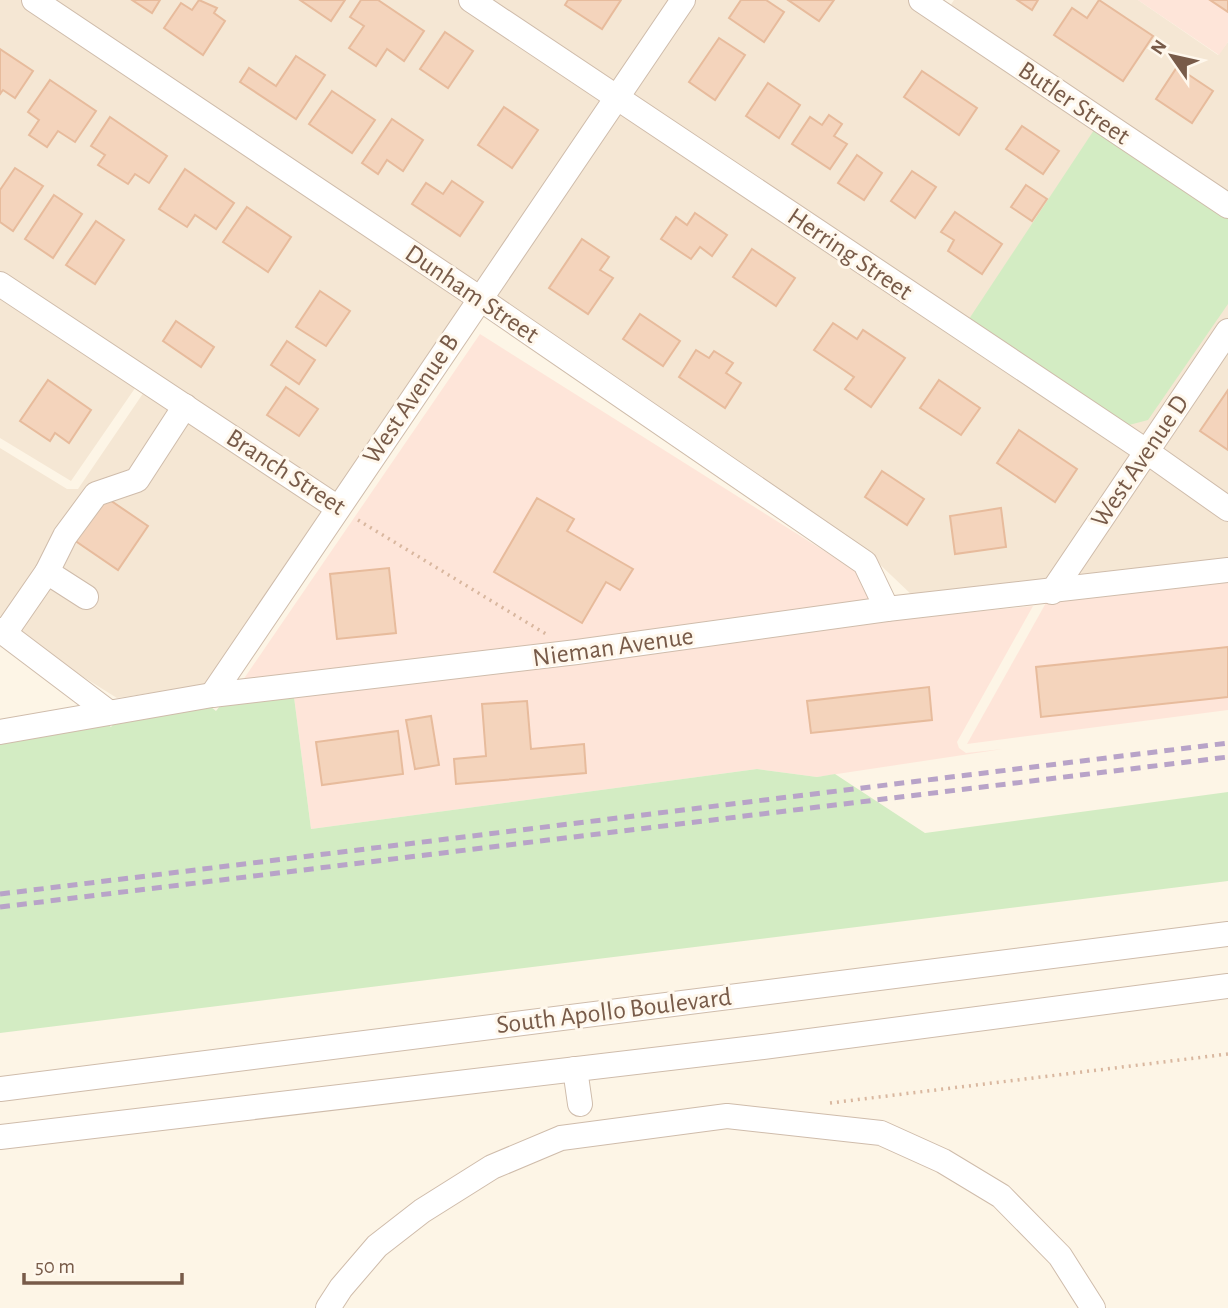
<svg xmlns="http://www.w3.org/2000/svg" width="1228" height="1308" viewBox="0 0 1228 1308" font-family="'Alegreya Sans',sans-serif">
<rect width="100%" height="100%" fill="#fdf5e6"/>
<g fill="#f5e7d4">
<path d="M0 0H942L950 6 954 0H1138L1218 55 1228 42V560L914 597 871 556 480 299 338 508 142 378 71 481 0 438Z"/>
<path d="M144 392 322 510 205 685 117 698 0 625V448L67 489H78Z"/>
</g>
<g fill="#fee5d9">
<path d="M1138 0H1228V42L1219 55Z"/>
<path d="M480 334 856 571 870 600 574 641 243 680Z"/>
<path d="M1228 570V710L967 744 1052 592Z"/>
<path d="M1033 606 957 742 959 748 966 753 1003 749 817 777 757 769 311 829 294 697 891 620Z"/>
</g>
<g fill="#d3ecc3">
<path d="M1094 130 1228 219V304L1148 420 1129 425 969 319Z"/>
<path d="M294 697 311 829 757 769 817 777 835 774 925 833 1228 792V881L0 1033V743L106 723 111 727 115 722 211 707 216 711 220 706Z"/>
</g>
<g fill="#f4d4bc" stroke="#e7bb9c" stroke-width="2">
<path d="M132 0H160L152 13Z"/>
<path d="M199 0 217 8 214 13 225 21 203 55 164 28 181 3 192 10Z"/>
<path d="M300 0H345L331 21Z"/>
<path d="M361 0H378L424 31 404 61 387 49 376 66 349 48 364 26 350 17Z"/>
<path d="M568 0H621L602 29 565 5Z"/>
<path d="M741 0H766L784 12 764 42 729 18Z"/>
<path d="M788 0H834L819 21Z"/>
<path d="M1017 0H1038L1032 10Z"/>
<path d="M1099 0 1153 36 1123 81 1054 35 1072 8 1087 18Z"/>
<path d="M1210 0H1228V12Z"/>
<path d="M445 32 473 51 448 88 420 69Z"/>
<path d="M719 38 745 55 715 100 689 82Z"/>
<path d="M0 49 33 71 15 98 3 90 0 94Z"/>
<path d="M296 56 325 75 296 119 240 82 249 68 276 86Z"/>
<path d="M1177 67 1213 91 1192 123 1156 99Z"/>
<path d="M922 71 977 108 959 135 904 97Z"/>
<path d="M50 80 96 111 75 142 58 131 47 147 29 135 39 120 28 112Z"/>
<path d="M768 83 800 105 779 138 746 116Z"/>
<path d="M332 91 375 120 352 153 309 124Z"/>
<path d="M504 107 538 130 512 168 478 145Z"/>
<path d="M829 115 842 124 834 136 847 144 830 169 792 144 810 117 822 125Z"/>
<path d="M110 117 167 156 149 183 135 174 128 184 98 165 105 155 91 146Z"/>
<path d="M392 119 423 140 403 171 387 160 378 174 362 163Z"/>
<path d="M1022 126 1059 151 1043 174 1006 149Z"/>
<path d="M857 155 882 173 864 200 838 183Z"/>
<path d="M15 168 43 186 13 231 0 222V190Z"/>
<path d="M185 169 234 203 216 229 195 215 187 227 159 209Z"/>
<path d="M912 171 936 187 915 218 891 201Z"/>
<path d="M452 181 483 202 460 236 412 204 426 183 443 194Z"/>
<path d="M1026 185 1047 199 1032 221 1011 207Z"/>
<path d="M54 195 82 214 53 258 25 239Z"/>
<path d="M247 207 291 237 268 272 223 242Z"/>
<path d="M955 212 1002 244 982 274 948 251 954 240 941 232Z"/>
<path d="M695 213 727 235 712 256 700 247 691 259 661 239 676 217 687 225Z"/>
<path d="M96 221 124 240 95 284 66 265Z"/>
<path d="M582 239 609 257 600 270 613 278 588 314 549 288Z"/>
<path d="M752 249 795 278 776 306 733 277Z"/>
<path d="M320 291 350 311 326 346 296 327Z"/>
<path d="M640 314 680 341 663 366 623 339Z"/>
<path d="M176 321 214 347 201 367 163 341Z"/>
<path d="M833 323 857 339 863 330 905 358 871 407 845 389 854 377 814 350Z"/>
<path d="M287 341 315 360 299 384 271 365Z"/>
<path d="M696 350 709 358 714 351 733 363 726 373 741 383 725 408 679 377Z"/>
<path d="M48 380 91 410 69 443 55 433 50 441 20 421Z"/>
<path d="M939 380 980 408 961 435 920 408Z"/>
<path d="M286 387 318 409 299 436 267 415Z"/>
<path d="M1228 390V450L1200 431Z"/>
<path d="M1019 430 1077 469 1055 502 997 463Z"/>
<path d="M882 471 924 499 907 525 865 497Z"/>
<path d="M104 496 148 526 118 570 74 540Z"/>
<path d="M537 498 574 519 567 531 633 569 620 590 606 582 582 623 494 572Z"/>
<path d="M1001 508 1006 547 955 554 950 516Z"/>
<path d="M389 568 396 633 337 639 330 574Z"/>
<path d="M1228 647V697L1041 717 1036 667Z"/>
<path d="M929 687 932 720 811 733 807 701Z"/>
<path d="M527 701 531 749 584 744 586 773 456 784 454 759 486 756 482 704Z"/>
<path d="M431 716 439 765 415 769 406 720Z"/>
<path d="M398 731 403 774 322 785 316 742Z"/>
</g>
<g fill="none" stroke-linecap="round" stroke-linejoin="round">
<g stroke="#cfbcab" stroke-width="26">
<g id="minor">
<path d="M34 0 479 298 865 563 887 609"/>
<path d="M471 0 1146 451 1228 509"/>
<path d="M921 0 1228 206"/>
<path d="M0 284 338 508"/>
<path d="M47 572 65 536 96 494 137 480 185 406"/>
<path d="M1052 592 1228 331"/>
<path d="M0 630 107 711"/>
<path d="M5 633 47 572 86 597"/>
<path d="M212 695 683 0"/>
<path d="M0 732 212 695 577 652 887 609 1228 570"/>
<path d="M575 1069 580 1104"/>
<path d="M0 1089 1228 934"/>
<path d="M0 1137 763 1047 1228 986"/>
<path d="M328 1308 341 1288 377 1246 422 1211 492 1167 561 1138 727 1116 881 1133 943 1161 1001 1196 1060 1256 1093 1308"/>
</g>
</g>
<g stroke="#d9b79f" stroke-width="3.5" stroke-dasharray="2 5" stroke-linecap="butt">
<path d="M358 520 546 634"/>
<path d="M830 1103 1228 1054"/>
</g>
<use href="#minor" stroke="#fff" stroke-width="24"/>
<g stroke="#b8a3c8" stroke-width="5" stroke-dasharray="10 7" stroke-linecap="butt">
<path d="M0 894 1228 743"/>
<path d="M0 907 1228 757"/>
</g>
</g>
<g text-anchor="middle" dominant-baseline="central" stroke-width="6" stroke-linejoin="round" paint-order="stroke">
<g font-size="26" fill="#785b49" stroke="#fff8ed">
<text transform="translate(1074 103) rotate(34)">Butler Street</text>
<text transform="translate(850 254) rotate(34)">Herring Street</text>
<text transform="translate(472 294) rotate(34)">Dunham Street</text>
<text transform="translate(411 399) rotate(-56)">West Avenue B</text>
<text transform="translate(1140 461) rotate(-56)">West Avenue D</text>
<text transform="translate(286 472) rotate(33)">Branch Street</text>
<text transform="translate(613 647) rotate(-8)">Nieman Avenue</text>
<text transform="translate(614 1011) rotate(-7)">South Apollo Boulevard</text>
</g>
</g>
<g transform="translate(1172 56) rotate(304)" stroke="#fff8ed" stroke-width="5" paint-order="stroke">
<path d="M0-5L12 26L0 18L-12 26Z" fill="#785b49"/>
<text y="-10" font-size="19" font-weight="bold" text-anchor="middle" fill="#785b49">N</text>
</g>
<path d="M24 1273v10h158v-10" fill="none" stroke="#785b49" stroke-width="3.5"/>
<text x="35" y="1273" font-size="21" fill="#785b49" stroke="#fff8ed" stroke-width="5" paint-order="stroke">50 m</text>
</svg>
